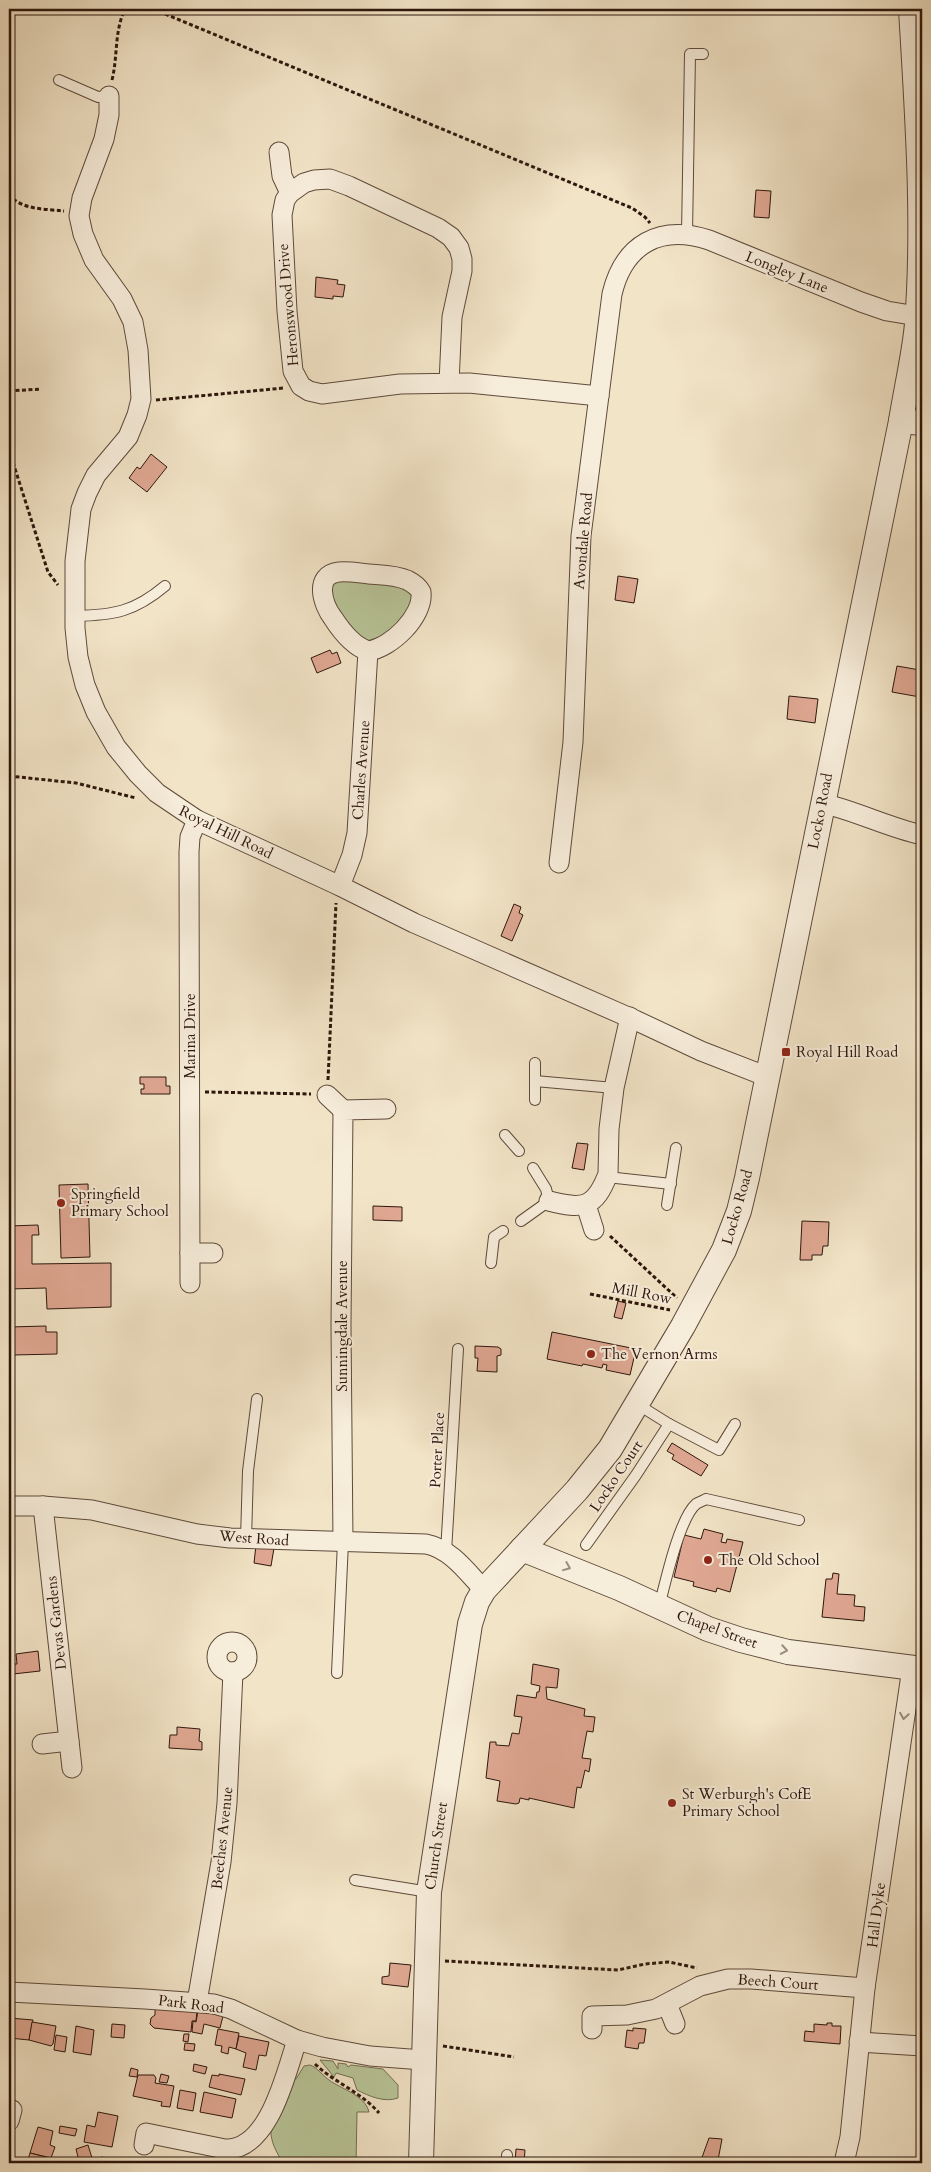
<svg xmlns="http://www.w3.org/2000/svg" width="931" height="2172" viewBox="0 0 931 2172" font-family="Cardo,serif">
<rect width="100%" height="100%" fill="#f2e4c7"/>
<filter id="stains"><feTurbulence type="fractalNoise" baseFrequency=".004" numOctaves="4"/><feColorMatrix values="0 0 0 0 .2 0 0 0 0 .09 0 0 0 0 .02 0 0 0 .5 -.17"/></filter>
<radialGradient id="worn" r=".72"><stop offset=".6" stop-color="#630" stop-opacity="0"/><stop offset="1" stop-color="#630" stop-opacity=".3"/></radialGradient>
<g fill="#b8c598" stroke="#726e52">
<path d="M339 580 394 582 413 591 411 609 386 635 367 641 353 633 328 595 332 585Z"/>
<path d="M320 2060 333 2061 338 2069V2063L346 2064 348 2067 351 2065 383 2069 398 2085V2098C384 2103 369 2096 357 2090L353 2078 336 2073 334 2077Z"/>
<path d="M310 2065C318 2068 322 2075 329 2080 341 2089 365 2095 369 2112H357L356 2163H283C277 2153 270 2141 271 2130 272 2118 287 2090 292 2078L296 2079 304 2066Z"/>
</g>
<g fill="#e0a893" stroke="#2d160c">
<path d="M756 190 771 191 769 218 754 217Z"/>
<path d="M316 277 338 280 337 284 345 285 343 297 333 296V299L315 297Z"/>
<path d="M151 454 167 467 147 492 129 478 137 467 140 469Z"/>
<path d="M618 576 638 579 634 603 615 600Z"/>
<path d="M330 650 332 654 337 652 341 663 317 673 311 658Z"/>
<path d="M897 666 920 670 917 686 921 687 920 697 892 692Z"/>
<path d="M789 696 818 699 815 723 787 719Z"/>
<path d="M514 904 521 907 519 913 523 915 512 941 501 936Z"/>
<path d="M140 1077H166V1086H170V1094H141V1089H144V1084H140Z"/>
<path d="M577 1143 588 1144 584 1170 572 1168Z"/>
<path d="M88 1184 90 1257 61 1258 59 1185Z"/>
<path d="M373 1206 402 1207V1221L373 1220Z"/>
<path d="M802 1221 829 1222 828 1246H823L822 1255H812V1260H800Z"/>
<path d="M38 1225 39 1235H32V1264L111 1263V1307L47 1309 46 1288 9 1289V1226Z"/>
<path d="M618 1301 626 1303 622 1319 614 1317Z"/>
<path d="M46 1326V1332H57V1354L13 1355V1343H9V1327Z"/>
<path d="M552 1332 636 1349 630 1375 606 1370 607 1365 603 1364 602 1368 583 1364 582 1366 547 1359Z"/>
<path d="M475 1346 498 1347 501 1349V1355L497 1356V1372L477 1371 478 1358H475Z"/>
<path d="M672 1443 708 1465 701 1476 672 1459 674 1455 667 1451Z"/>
<path d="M704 1529 723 1534 721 1542 726 1543 727 1539 743 1542 730 1592 717 1588 716 1592 693 1586 694 1582 674 1577 684 1535 701 1539Z"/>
<path d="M256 1545 274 1548 271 1566 254 1563Z"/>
<path d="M833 1573 839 1574 837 1594 855 1595 854 1606 865 1607 864 1621 822 1617 826 1579H832Z"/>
<path d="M38 1651 40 1671 13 1674 12 1664H17L16 1654Z"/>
<path d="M533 1664 559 1669 557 1688 546 1687 547 1699 585 1709 584 1716 595 1717 593 1732 587 1731 582 1758 591 1759 589 1772 585 1770 581 1788 577 1787 574 1808 529 1798V1800L520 1798 519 1803 516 1804 497 1801 500 1781 486 1778 490 1742H496V1745L509 1746 512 1733 519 1734 522 1717 514 1716 517 1695 536 1698 537 1692H539L540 1686 531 1684Z"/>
<path d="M177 1727 200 1729 199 1741 202 1742V1750L169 1748 170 1735H177Z"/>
<path d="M390 1963 411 1965 408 1987 382 1984V1977L389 1976Z"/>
<path d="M155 2008 197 2011 196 2021H192L191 2032 154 2028 150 2024 151 2018 155 2015Z"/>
<path d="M198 2011 223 2016 220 2028 204 2024 202 2034 192 2032 193 2021 196 2022Z"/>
<path d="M9 2018 33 2020 29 2040 9 2038Z"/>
<path d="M32 2022 56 2026 53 2044 51 2046 29 2040Z"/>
<path d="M827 2023H832V2026H841L840 2044 804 2041 805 2031 814 2032V2024L827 2025Z"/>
<path d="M112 2024 125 2025 124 2038 111 2037Z"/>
<path d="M76 2026 94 2030 91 2055 73 2052Z"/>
<path d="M633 2028 646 2029 644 2043H639L638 2049 625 2047 627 2030 633 2031Z"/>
<path d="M218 2029 239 2033 236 2049 229 2047 228 2054 221 2052 222 2046 215 2045Z"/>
<path d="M184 2034H189L188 2042 183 2041Z"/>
<path d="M56 2035 67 2037 65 2052 54 2050Z"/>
<path d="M239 2036 269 2042 266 2056 259 2055 256 2070 243 2067 246 2053 236 2049Z"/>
<path d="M185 2043 195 2044 194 2051 184 2050Z"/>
<path d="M194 2064 207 2067 205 2074 193 2071Z"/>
<path d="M131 2068 138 2070 137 2077 129 2076Z"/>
<path d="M161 2074 169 2076 167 2083 159 2082Z"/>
<path d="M219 2074 245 2079 241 2095 209 2087 212 2075 219 2076Z"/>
<path d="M138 2075H154L156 2078 155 2083 174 2086 170 2107 161 2106 162 2102 133 2096Z"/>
<path d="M180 2090 196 2093 193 2111 177 2108Z"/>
<path d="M204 2092 236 2099 232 2118 200 2112Z"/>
<path d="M98 2112 118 2116 112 2147 84 2142 87 2125 95 2127Z"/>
<path d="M60 2126 77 2129 75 2136 59 2133Z"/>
<path d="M38 2127 53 2131 50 2145 55 2147 51 2158 30 2153Z"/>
<path d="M709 2138 722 2139 718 2160H730V2163H700Z"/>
<path d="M88 2145 92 2158 79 2161 76 2149Z"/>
<path d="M516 2149 525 2150 524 2163H515Z"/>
<path d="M30 2153 46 2157 45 2163H27Z"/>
<path d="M103 2157 105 2163H90L89 2160Z"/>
<path d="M169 2160 181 2163H169Z"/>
</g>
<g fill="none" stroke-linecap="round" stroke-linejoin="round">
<g stroke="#5e4a3b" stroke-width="12">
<g id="service">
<path d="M59 80 98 97 109 96"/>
<path d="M687 234 690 54H703"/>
<path d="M75 616C114 615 134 612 165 586"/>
<path d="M535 1063V1100"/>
<path d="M535 1081 614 1088"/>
<path d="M505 1135 519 1151"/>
<path d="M607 1177 671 1184"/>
<path d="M667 1205 676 1148"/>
<path d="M521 1221 549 1201 546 1189 533 1168"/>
<path d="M491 1263 494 1237 503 1231"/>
<path d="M637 1404 669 1424 719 1450 735 1424"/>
<path d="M246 1539 248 1471 257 1399"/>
<path d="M586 1545 636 1475 669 1424"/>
<path d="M446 1552 458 1349"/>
<path d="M659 1607C665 1584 679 1519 696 1504 699 1502 703 1501 706 1499L799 1520"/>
<path d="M337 1673 343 1542"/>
<path d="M355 1880 429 1892"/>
<path d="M507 2163V2155"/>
</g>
</g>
<g stroke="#5e4a3b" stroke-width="21">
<g id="minor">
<path d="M109 96V115L104 139 82 198 79 216 83 234 94 260 122 299 133 322 138 350 141 399 137 415 128 437 96 475 87 493 81 509 75 561V628L78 657 85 685 96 712 116 747 138 774 157 793 197 820 340 886 414 923 635 1020 701 1051 768 1077"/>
<path d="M279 152 282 176 290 193"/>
<path d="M449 383 452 317 462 271V259L459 248 451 237 438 228 349 186 330 179 314 180 304 183 290 193 285 200 282 215 287 311 293 371 301 386 309 391 322 394 400 384 469 383 599 396"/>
<path d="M822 803C856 811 887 827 922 835"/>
<path d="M559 863 573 742 581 536 612 294C624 244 660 224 709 240L861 302 887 311 917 316"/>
<path d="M340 886 352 855 357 833 368 651C353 646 342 632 333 618 323 605 313 575 339 572 348 571 359 573 369 574 381 575 396 575 407 580 413 583 418 586 421 592 424 616 391 648 368 651"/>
<path d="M327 1095 343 1110"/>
<path d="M549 1201C583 1210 595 1208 608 1174L609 1129 614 1088 630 1017"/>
<path d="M586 1205 594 1230"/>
<path d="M190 1253H213"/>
<path d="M190 1283 189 852 190 837 197 820"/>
<path d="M9 1506H43L92 1510 197 1534 230 1538 426 1544C451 1549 467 1572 484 1590"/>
<path d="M43 1506 72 1768"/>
<path d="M343 1542 341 1325 343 1110 386 1109"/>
<circle cx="232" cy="1657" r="15"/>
<path d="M42 1744 69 1741"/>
<path d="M9 1992 145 1999 214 2004 231 2009 297 2040 322 2047 370 2056 423 2060"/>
<path d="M197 2002 221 1862 227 1803 233 1672"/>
<path d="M667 2004 675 2024"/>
<path d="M592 2029V2016L627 2015 656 2009 700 1986 728 1979H751L865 1988"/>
<path d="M859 2042 922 2046"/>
<path d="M9 2121 12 2110"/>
<path d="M144 2145 146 2133 225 2149C269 2151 286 2073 297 2040"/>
<path d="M844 2163 850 2137 865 1988 912 1668"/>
</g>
</g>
<g stroke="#5e4a3b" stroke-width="26">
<g id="tertiary">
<path d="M901 421 922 423"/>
<path d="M522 1549 619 1588 708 1629 741 1640 788 1652 922 1669"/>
<path d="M421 2163 429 1892 470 1624 477 1602 484 1590 577 1490 610 1449 683 1326 724 1250 739 1211 747 1178 901 421C906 389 914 356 917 324 925 219 917 113 911 9"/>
</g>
</g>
<g stroke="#2d160c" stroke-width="3" stroke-dasharray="4 2.5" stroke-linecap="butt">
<path d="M153 9 632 208 645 217 650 223"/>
<path d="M112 80C118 56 114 32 125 9"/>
<path d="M9 194C20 210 46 209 64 211"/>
<path d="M9 391 41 389"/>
<path d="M156 400 284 388"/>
<path d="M9 450 48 572 58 585"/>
<path d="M9 776 76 783 136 798"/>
<path d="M328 1080 336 903"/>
<path d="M205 1092 311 1094"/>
<path d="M610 1236 677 1298"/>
<path d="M590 1294 670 1310"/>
<path d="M445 1961 618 1970 645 1964 669 1962 697 1968"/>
<path d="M443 2046 514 2057"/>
<path d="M315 2064C335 2083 361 2092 379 2113"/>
</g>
<use href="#service" stroke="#f7eddb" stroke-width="10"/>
<use href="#minor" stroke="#f7eddb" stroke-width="19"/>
<use href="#tertiary" stroke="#f7eddb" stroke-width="24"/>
</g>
<defs><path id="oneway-chevron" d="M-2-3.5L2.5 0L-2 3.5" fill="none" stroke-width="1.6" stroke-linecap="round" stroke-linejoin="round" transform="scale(1.25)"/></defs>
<g stroke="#9c8c7e">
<use href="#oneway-chevron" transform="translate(567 1567) rotate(22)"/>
<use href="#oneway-chevron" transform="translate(784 1650) rotate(10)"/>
<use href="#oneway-chevron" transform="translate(904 1716) rotate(99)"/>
</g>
<g fill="#8f2418" stroke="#f7eddb" stroke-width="2">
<rect x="781" y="1047" width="10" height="10" rx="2.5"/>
<circle cx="61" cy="1203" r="5"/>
<circle cx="591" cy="1354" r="5"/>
<circle cx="708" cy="1560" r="5"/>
<circle cx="672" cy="1803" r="5"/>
</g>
<g text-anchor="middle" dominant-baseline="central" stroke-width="4" stroke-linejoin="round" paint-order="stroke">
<g font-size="15" fill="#2d160c" stroke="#f7eddb">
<text transform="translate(787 272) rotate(22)">Longley Lane</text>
<text transform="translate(288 305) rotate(-95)">Heronswood Drive</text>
<text transform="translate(583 541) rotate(-85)">Avondale Road</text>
<text transform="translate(361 770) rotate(-86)">Charles Avenue</text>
<text transform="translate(820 811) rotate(-79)">Locko Road</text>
<text transform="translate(226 832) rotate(26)">Royal Hill Road</text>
<text transform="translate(190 1036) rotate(-90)">Marina Drive</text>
<text transform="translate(737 1207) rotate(-74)">Locko Road</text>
<text transform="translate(642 1293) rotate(11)">Mill Row</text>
<text transform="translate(342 1326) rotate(-90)">Sunningdale Avenue</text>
<text transform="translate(437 1450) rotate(-87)">Porter Place</text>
<text transform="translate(616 1476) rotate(-56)">Locko Court</text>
<text transform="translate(254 1538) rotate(4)">West Road</text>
<text transform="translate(56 1623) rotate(-96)">Devas Gardens</text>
<text transform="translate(717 1629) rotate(20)">Chapel Street</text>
<text transform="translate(222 1838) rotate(-84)">Beeches Avenue</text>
<text transform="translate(436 1846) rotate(-82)">Church Street</text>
<text transform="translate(876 1915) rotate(-83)">Hall Dyke</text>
<text transform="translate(778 1982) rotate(4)">Beech Court</text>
<text transform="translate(191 2004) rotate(7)">Park Road</text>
</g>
<g font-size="15" fill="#2d160c" stroke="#f7eddb" text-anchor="start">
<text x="796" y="1052">Royal Hill Road</text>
<text x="71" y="1194">Springfield<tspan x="71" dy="17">Primary School</tspan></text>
<text x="601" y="1354">The Vernon Arms</text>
<text x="718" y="1560">The Old School</text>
<text x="682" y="1794">St Werburgh's CofE<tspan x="682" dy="17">Primary School</tspan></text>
</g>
</g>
<rect width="931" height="2172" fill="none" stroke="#f2e4c7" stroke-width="30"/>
<rect x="10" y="10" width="911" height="2152" fill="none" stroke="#2d160c" stroke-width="2.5"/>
<rect x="15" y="15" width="901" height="2142" fill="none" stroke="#2d160c"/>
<rect width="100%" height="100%" filter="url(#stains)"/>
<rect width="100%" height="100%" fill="url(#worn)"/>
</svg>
